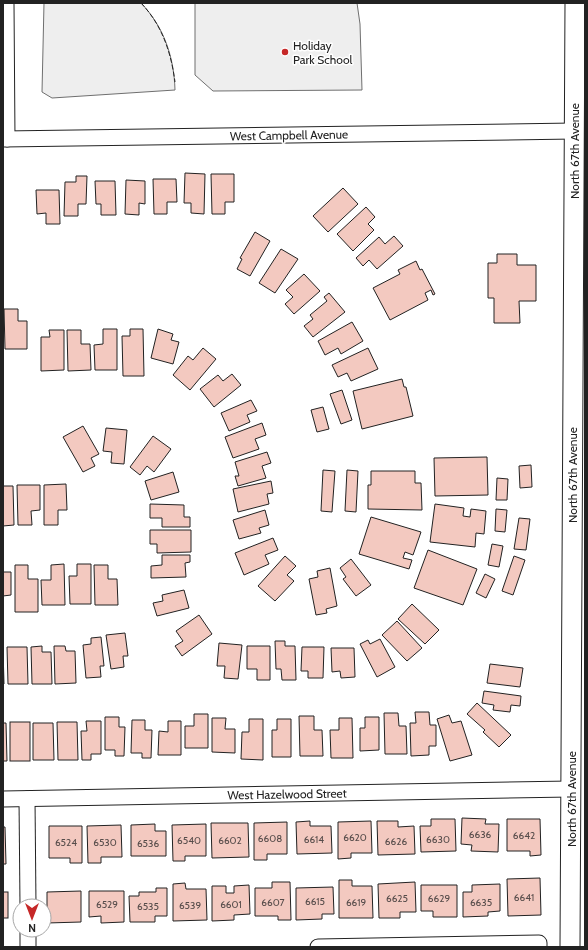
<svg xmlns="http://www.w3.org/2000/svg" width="588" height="950" viewBox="0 0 588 950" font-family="Cabin,sans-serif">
<rect width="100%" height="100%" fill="#fff"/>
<g fill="#eee" stroke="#6f6f6f">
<path d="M44 3H141C164 27 174 57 175 90L52 98 42 92Z"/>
<path d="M195 3H357L360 24 362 90 213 91 195 75Z"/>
</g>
<g fill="#f3c9c0" stroke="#222">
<path d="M185 173 205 174 204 214 191 213V203H184Z"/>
<path d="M211 174H234V202H225V214H212Z"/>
<path d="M76 176H87L86 204H78V216H64L65 182H76Z"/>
<path d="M153 179H176L177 202H167V214H154Z"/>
<path d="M126 180 145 181V204L139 203V215L125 214Z"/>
<path d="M95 181H115L116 215H101V204H96Z"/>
<path d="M343 188 358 204 328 232 313 216Z"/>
<path d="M36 190H59L60 224H46V213L37 214Z"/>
<path d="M366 207 375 217 368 224 374 230 353 251 337 234Z"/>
<path d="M255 232 270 241 250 276 237 269 242 259 240 258Z"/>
<path d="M394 236 403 246 377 269 369 260 363 266 356 258 379 237 385 244Z"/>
<path d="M281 249 298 259 275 293 259 283Z"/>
<path d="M497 254H517V265H536V301H519L520 323H494V298H488V263H497Z"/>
<path d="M416 261 420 270 422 269 435 294 433 295 431 290 425 293 428 300 390 320 373 288 400 274 398 270Z"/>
<path d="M304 274 320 291 294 314 285 304 293 297 286 290Z"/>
<path d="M329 293 345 312 313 337 304 326 313 319 310 315 327 301 324 297Z"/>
<path d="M4 309H18V321H27V349H5Z"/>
<path d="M352 322 363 341 341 354 338 348 325 355 318 341Z"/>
<path d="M103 329H117V370H95L94 345 103 344Z"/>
<path d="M130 329H143L144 376H123L122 336H130Z"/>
<path d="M158 329 173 334 171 340 179 342 173 364 151 358Z"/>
<path d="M49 330H64V370L41 371V337H50Z"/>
<path d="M67 330H81V344H90L91 370 68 371Z"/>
<path d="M203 348 216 359 190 390 173 375 188 356 193 360Z"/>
<path d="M368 348 378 369 351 381 347 373 338 377 332 365Z"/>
<path d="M232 374 241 385 214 407 200 389 218 375 223 381Z"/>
<path d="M402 379 404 387H406L413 416 362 429 353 391Z"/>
<path d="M342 390 352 420 341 424 330 394Z"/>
<path d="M251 400 257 411 247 415 250 422 229 431 221 413Z"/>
<path d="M323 407 329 429 317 432 311 410Z"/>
<path d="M262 423 266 435 255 439 259 449 233 458 225 437Z"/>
<path d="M83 426 99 454 91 458 95 466 83 472 63 437Z"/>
<path d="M106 428 127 430 124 464 111 463 112 452 103 451Z"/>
<path d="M153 436 171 449 154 472 147 466 140 475 130 467Z"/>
<path d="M267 452 271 463 262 466 266 478 238 486 235 476H239L235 462Z"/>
<path d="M487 457 488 495 435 496 434 458Z"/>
<path d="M531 465 532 487 520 488 519 466Z"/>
<path d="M323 470 335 471 332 512 321 511Z"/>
<path d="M347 470 358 471 356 512 345 511Z"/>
<path d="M371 471H415V483H421L422 510 368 509V485H371Z"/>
<path d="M173 472 179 492 151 500 145 481Z"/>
<path d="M497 478 508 479 507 500H496Z"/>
<path d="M271 481 273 493 267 494 269 504 238 512 233 489Z"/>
<path d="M66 484 67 510H58V525H44V485Z"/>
<path d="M17 485H40V510L31 511 32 525H18Z"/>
<path d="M3 486H13L14 525 3 526Z"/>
<path d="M150 504 184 505V517H190V527H162V518H150Z"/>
<path d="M435 504 464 508 463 516 470 517 471 509 486 511 484 534 476 533 475 547 430 542Z"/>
<path d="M496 509 507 510 505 532 495 531Z"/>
<path d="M265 510 269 525 259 528 261 533 239 539 233 520Z"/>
<path d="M371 517 421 532 413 555 405 552 403 558 412 560 409 569 359 554Z"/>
<path d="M519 518 530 519 526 550 514 549Z"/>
<path d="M150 530H191V552L157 553V544H150Z"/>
<path d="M273 538 278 550 265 555 269 564 244 575 235 553Z"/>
<path d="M492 544 503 546 499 567 488 565Z"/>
<path d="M428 550 477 569 463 605 414 588Z"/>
<path d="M162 555H190V562L185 563 186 577 151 578V566L162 565Z"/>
<path d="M285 556 296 566 287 575 294 581 275 601 258 586Z"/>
<path d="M514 556 525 560 513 595 502 591Z"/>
<path d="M351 559 371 585 356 596 343 579 346 577 340 568Z"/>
<path d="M64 564 65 605H42L41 580H51V565Z"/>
<path d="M77 564H91V604H70L69 576H77Z"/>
<path d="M15 565H28V579H38V612H15Z"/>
<path d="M94 565H108V579H117L118 605H95Z"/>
<path d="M330 568 337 606 326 609 327 613 316 615 309 579 318 577 317 571Z"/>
<path d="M3 572H11V595L3 596Z"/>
<path d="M485 574 495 579 486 598 476 593Z"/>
<path d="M184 590 189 608 157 616 153 603 163 601 162 595Z"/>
<path d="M412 604 439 630 425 644 398 619Z"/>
<path d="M199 615 212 634 182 656 175 646 183 641 176 631Z"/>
<path d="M397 621 422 648 407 661 382 635Z"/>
<path d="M125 633 128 656H123L124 667 111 669 106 635Z"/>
<path d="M101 637 104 666H100L101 677 86 678 83 645 91 644V638Z"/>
<path d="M380 639 395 667 377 677 360 644 368 640 370 644Z"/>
<path d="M275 641H285V646H295L296 680H282L281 669H276Z"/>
<path d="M219 643 242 645 238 679 224 678 225 666H217Z"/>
<path d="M42 646V652H51L52 684H32L31 647Z"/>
<path d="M54 646H65L66 651H75L76 683 55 684Z"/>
<path d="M247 646H270V680H257V669H247Z"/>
<path d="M7 647H27L28 684H8Z"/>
<path d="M302 647H324L323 678H308V671H301Z"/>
<path d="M331 648H354L355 677 341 678 340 671 332 672Z"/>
<path d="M3 649 4 684H3Z"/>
<path d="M490 664 523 668 520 687 487 683Z"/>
<path d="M484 691 521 696 520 706 511 705 510 712 493 710 494 705 482 703Z"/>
<path d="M477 703 511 735 499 747 483 732 485 730 467 714Z"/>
<path d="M415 712H429L430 725H436V746H429V755L411 756 410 723H416Z"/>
<path d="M384 713H398L399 726H406L407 754H385Z"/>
<path d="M194 714H208V748H185V726H194Z"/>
<path d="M449 715 452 723 461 721 472 755 450 761 437 719Z"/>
<path d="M299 716H314V730H322L323 756H300Z"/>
<path d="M105 717H119V727H125L124 756H115V750H105Z"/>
<path d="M365 717H379V750L360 751V728H365Z"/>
<path d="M212 718H226L225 729H235V753L212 752Z"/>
<path d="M339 718H352L353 758H331L330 730H339Z"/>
<path d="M249 719H263V760L241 759 242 732H249Z"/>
<path d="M277 719H291V757H272V730H277Z"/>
<path d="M132 720H145V730H152L151 758H142V753H131Z"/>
<path d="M86 721H101V754H91V760H82L81 731H87Z"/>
<path d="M168 721H181V755H158L159 731 168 732Z"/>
<rect x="10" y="722" width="20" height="39"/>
<path d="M57 722H77L78 760H58Z"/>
<path d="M3 723H6L7 761H3Z"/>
<path d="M33 723H53L54 760H33Z"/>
<path d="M462 818 486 819 485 824H499L498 852 471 851 472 845 461 844Z"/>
<path d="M431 819H455L456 851 421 852 420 826H431Z"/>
<path d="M507 819H540L541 855 530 856V851H507Z"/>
<path d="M310 821V826H331L332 853 297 854 296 822Z"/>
<path d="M371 821 372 853H351V858L338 859V822Z"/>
<path d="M377 821H398V827L414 826 415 854 378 855Z"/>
<path d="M287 822V854H267V860H254V823Z"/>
<path d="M211 823H248L249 857 212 858Z"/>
<path d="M155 824V831H166V856H131V825Z"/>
<path d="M206 824V856H185V861H173L172 825Z"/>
<path d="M121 825 122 857H101V863H88L87 826Z"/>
<path d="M49 826H82V863H70V858H49Z"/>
<path d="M3 827H5L6 864H3Z"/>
<path d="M540 878 541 915 508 916 507 879Z"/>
<path d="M339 880H352V886H372L373 918H339Z"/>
<path d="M272 882H290L291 920H278V916H255V888H272Z"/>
<path d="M415 882 416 912H400V918H379L378 884Z"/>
<path d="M185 883 186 889H206L207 920 173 921V884Z"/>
<path d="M500 884V911L488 912V916L463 917V892H472V885Z"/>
<path d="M249 885 250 914 234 915V920L212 921V886H226V893H234V886Z"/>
<path d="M421 885H457V917H433V911H421Z"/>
<path d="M333 887 334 914H322V919L296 920V888Z"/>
<path d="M156 888H167V916H155V922H130L129 896H139V892H156Z"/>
<path d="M81 891V922L47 923V892Z"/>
<path d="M89 891H124V922L101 923V916L89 917Z"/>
<rect x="3" y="892" width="5" height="26"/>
</g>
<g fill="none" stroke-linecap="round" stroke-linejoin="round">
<g stroke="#222" stroke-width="17">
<g id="minor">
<path d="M6 3 7 139"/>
<path d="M3 139 574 131"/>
<path d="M3 799 571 789"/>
<path d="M27 799 28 906"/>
<path d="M28 930V947"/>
<path d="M318 947 539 943V947"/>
</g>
</g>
<g stroke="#222" stroke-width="21">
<path id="major" d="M570 947 575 3"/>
</g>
<use href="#minor" stroke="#fff" stroke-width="15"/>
<use href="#major" stroke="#fff" stroke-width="19"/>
<path stroke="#222" stroke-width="1" stroke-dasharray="5 2" stroke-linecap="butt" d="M141 3C162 25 171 52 175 82"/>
</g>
<circle fill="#c62828" stroke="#fff" stroke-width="1.5" cx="285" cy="52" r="4"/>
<g text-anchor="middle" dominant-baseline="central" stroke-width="3" stroke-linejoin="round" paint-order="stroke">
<g font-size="10" fill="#564c4a">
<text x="480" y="834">6636</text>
<text x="524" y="835">6642</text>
<text x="355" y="837">6620</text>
<text x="270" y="838">6608</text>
<text x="314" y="839">6614</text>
<text x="438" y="839">6630</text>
<text x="189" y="840">6540</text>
<text x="230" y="840">6602</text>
<text x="396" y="841">6626</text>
<text x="66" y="842">6524</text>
<text x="105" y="842">6530</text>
<text x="148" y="843">6536</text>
<text x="524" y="897">6641</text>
<text x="397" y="898">6625</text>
<text x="439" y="898">6629</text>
<text x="315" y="901">6615</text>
<text x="273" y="902">6607</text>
<text x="356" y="902">6619</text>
<text x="481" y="902">6635</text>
<text x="107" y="904">6529</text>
<text x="231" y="904">6601</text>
<text x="190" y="905">6539</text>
<text x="148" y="906">6535</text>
</g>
<g font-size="12" fill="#222" stroke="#fff" text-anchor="start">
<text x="293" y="45">Holiday<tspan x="293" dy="14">Park School</tspan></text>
</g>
<g font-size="12" fill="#222" stroke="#fff">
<text transform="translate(289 135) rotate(-1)">West Campbell Avenue</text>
<text transform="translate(574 151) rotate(-90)">North 67th Avenue</text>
<text transform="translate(572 475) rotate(-90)">North 67th Avenue</text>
<text transform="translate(287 794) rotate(-1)">West Hazelwood Street</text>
<text transform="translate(571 799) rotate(-90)">North 67th Avenue</text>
</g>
</g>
<rect width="588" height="950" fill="none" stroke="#222222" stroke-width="8"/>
<g transform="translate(32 918) rotate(180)"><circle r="19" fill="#ffffff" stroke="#a7a7a7"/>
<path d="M0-3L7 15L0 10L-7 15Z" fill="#c62828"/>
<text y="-6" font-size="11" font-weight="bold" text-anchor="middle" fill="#222222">N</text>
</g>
</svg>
